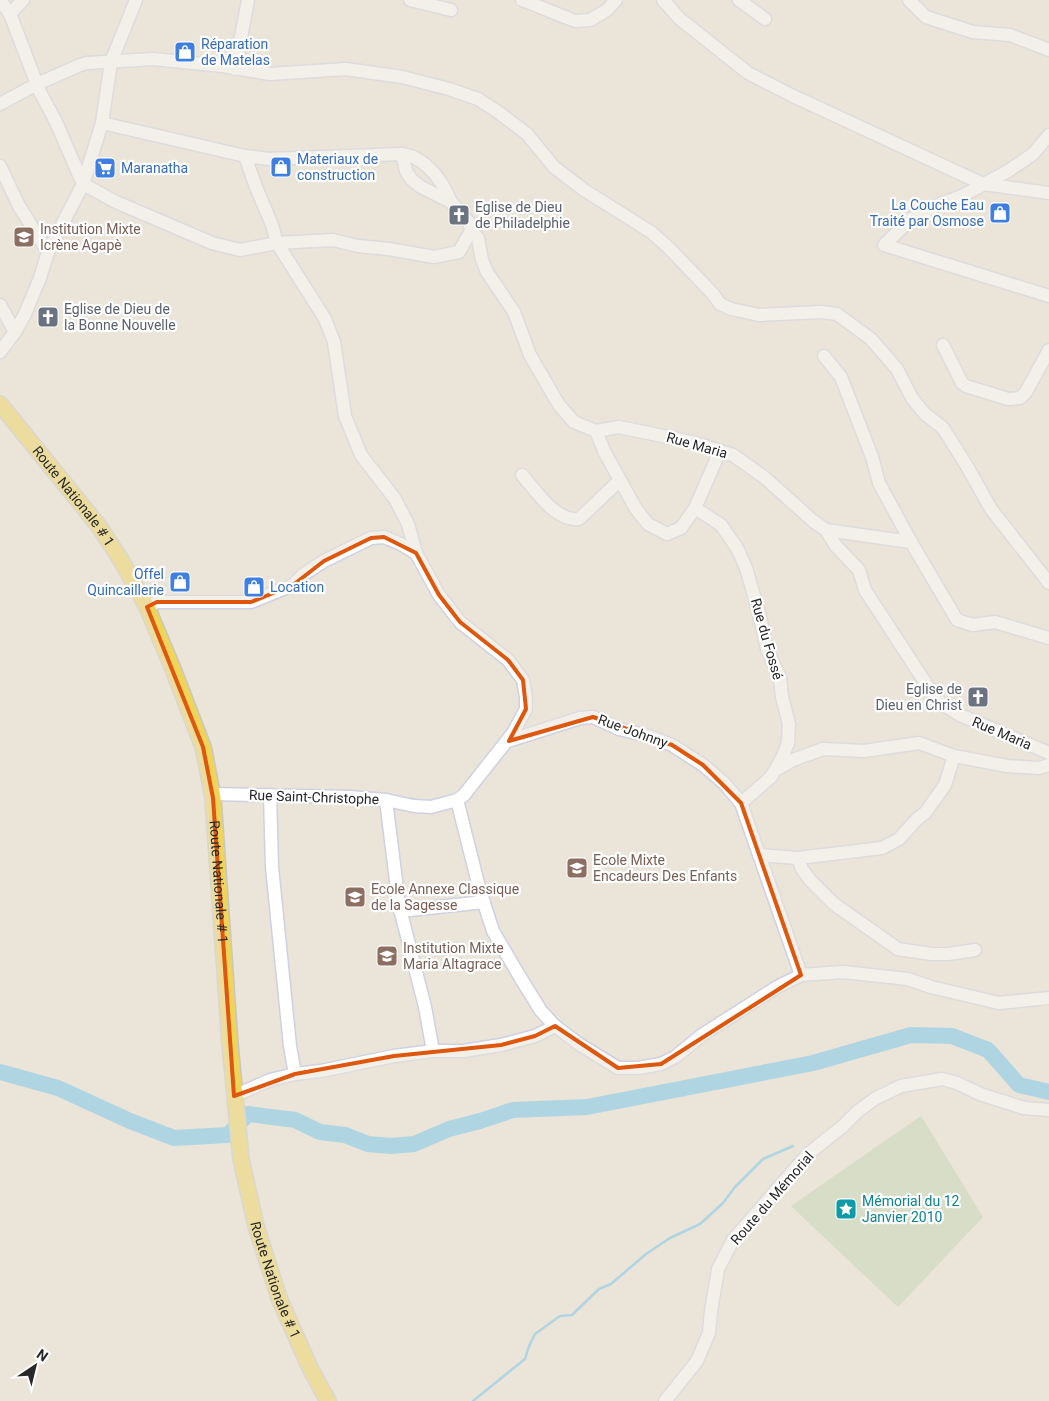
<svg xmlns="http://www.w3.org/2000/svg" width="1049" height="1401" viewBox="0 0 1049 1401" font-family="Roboto,sans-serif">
<rect width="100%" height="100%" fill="#eae4d9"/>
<path fill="#c0d4b1" d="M921 1116 983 1217 898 1307 791 1206Z"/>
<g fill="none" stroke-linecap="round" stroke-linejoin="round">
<path stroke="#6cc4ed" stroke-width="2.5" d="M473 1401 525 1359 529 1346 535 1334 560 1316 572 1315 599 1289 611 1284 646 1254 670 1238 700 1224 723 1203 735 1187 763 1159 793 1146"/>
<path stroke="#6cc4ed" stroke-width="16" d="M0 1072 58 1088 130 1121 174 1138 228 1135 248 1114 295 1120 320 1132 345 1135 368 1144 391 1146 414 1144 449 1129 480 1121 513 1110 587 1107 813 1063 911 1035 952 1036 988 1050 1019 1085 1049 1092"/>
<g stroke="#cfd1e1" stroke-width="15">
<g id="minor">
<path d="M0 0 10 14 40 92 56 122 83 184 116 202 212 243 240 250 277 243 333 240 358 246 389 249 434 257 459 252 471 231"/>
<path d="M410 0 451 10"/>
<path d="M522 0 575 21 590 20 607 10 616 0"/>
<path d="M663 0 680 19 748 73 793 96 983 184 1049 193"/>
<path d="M739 0 765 19"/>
<path d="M909 0 926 17 973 32 1010 35 1049 50"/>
<path d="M10 14 23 0"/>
<path d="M235 69 248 0"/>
<path d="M0 104 37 84 80 65 87 63 153 59 223 66 270 74 346 69 402 77 449 89 478 99 498 112 527 134 554 167 584 190 651 232 669 248 713 294 720 304 731 309 759 315 821 312 837 314 871 339 897 369 912 398 924 413 943 428 968 468 991 509 1049 583"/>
<path d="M102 123 245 156 269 159 402 154C407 155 413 156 417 159 433 168 444 185 451 202"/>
<path d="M1049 135 1033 154 1008 171 962 196 940 204 912 218 884 245 1049 296"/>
<path d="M402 154 406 171 411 179 421 187 451 202 470 224 471 231 478 238 482 260 487 272 514 312 530 355 559 405 574 422 596 431 619 427 692 442 733 455 764 477 813 521 826 530 836 546 859 570 865 590 934 696 942 704 960 715 1049 753"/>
<path d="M245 156 256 187 272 225 277 243 325 319 334 342 345 416 361 455 395 499 408 524 416 553"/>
<path d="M0 166 19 206 48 252"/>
<path d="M0 305 15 332"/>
<path d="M943 345 962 383 966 386 1008 399 1020 398 1026 392 1049 350"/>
<path d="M0 352 15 332 25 314 40 278 48 252 83 184 102 123 111 62 136 0"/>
<path d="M824 356 841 377 872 457 879 483 911 542"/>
<path d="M596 431 604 451 636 509 648 524 667 534 681 528 695 508"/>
<path d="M720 451 695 508 721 525 737 548 746 568 759 613 767 649 780 678 782 697 789 724 788 743 782 758 771 777 741 803 801 975"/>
<path d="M522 475C536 491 556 522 579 519L620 480"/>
<path d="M826 530 911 542 957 620 973 625 995 622 1049 638"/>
<path d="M147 607 157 602H251L293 585 304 574 324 561 371 538 384 537 401 544 416 553 439 595 460 622 508 660 523 680 526 697V709L513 733 464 795 457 800 431 807 414 806 386 800 349 797 213 794"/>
<path d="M508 741 580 718 593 717 619 729 649 736 672 745 703 765 724 783 741 803"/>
<path d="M777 769 793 760 823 749 864 751 919 743 954 756 1007 766 1039 768 1049 765"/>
<path d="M270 795 272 867 290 1046 295 1074"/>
<path d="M386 800 399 905 425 1007 433 1051"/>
<path d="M457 800 480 891 493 931 520 977 541 1011 555 1026 579 1044 618 1068H638L661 1064 675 1057 702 1035 777 987 801 975 843 972 908 979 931 987 999 1003 1049 998"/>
<path d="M759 855 798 858 802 869 810 880 834 904 898 949 932 954H948L975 950"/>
<path d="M798 858 882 848 899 839 917 819 925 813 945 785 954 756"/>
<path d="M400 911 484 902"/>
<path d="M234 1096 270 1080 295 1074 321 1071 394 1056 433 1051H464L501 1045 535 1036 555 1026"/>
<path d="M665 1401 697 1361 709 1333 711 1311 718 1269 733 1240 808 1154 843 1126 858 1111 876 1098 901 1086 942 1079 957 1083 980 1094 1024 1108 1049 1110"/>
</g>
</g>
<g stroke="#c7c7c7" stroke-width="18">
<g id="major">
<path id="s1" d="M0 404 98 525 121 560 147 607 173 669 203 747 205 756 213 798 230 1044 241 1159 256 1226 279 1298 310 1368 328 1401"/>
</g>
</g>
<use href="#minor" stroke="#fff" stroke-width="12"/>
<use href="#major" stroke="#efd45a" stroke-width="15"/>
</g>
<path d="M0 0H1049V1401H0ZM384 537 416 553 439 595 460 622 508 660 523 680 526 709 509 741 593 717 672 745 703 765 741 803 801 975 661 1064 618 1068 555 1026 535 1036 501 1045 394 1056 295 1074 234 1096 213 798 203 747 147 607 157 602H251L293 585 324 561 371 538Z" fill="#eae4d9" fill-opacity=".55" fill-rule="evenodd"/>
<path fill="none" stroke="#de570d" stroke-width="4" stroke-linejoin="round" d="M384 537 416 553 439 595 460 622 508 660 523 680 526 709 509 741 593 717 672 745 703 765 741 803 801 975 661 1064 618 1068 555 1026 535 1036 501 1045 394 1056 295 1074 234 1096 213 798 203 747 147 607 157 602H251L293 585 324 561 371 538Z"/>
<defs>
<g id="shop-square" transform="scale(1.125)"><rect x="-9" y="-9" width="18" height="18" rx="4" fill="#3f7fe0" stroke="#fff"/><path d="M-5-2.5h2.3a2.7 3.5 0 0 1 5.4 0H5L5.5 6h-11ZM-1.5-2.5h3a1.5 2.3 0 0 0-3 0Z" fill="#fff"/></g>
<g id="supermarket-square" transform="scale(1.125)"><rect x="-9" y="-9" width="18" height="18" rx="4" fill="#3f7fe0" stroke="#fff"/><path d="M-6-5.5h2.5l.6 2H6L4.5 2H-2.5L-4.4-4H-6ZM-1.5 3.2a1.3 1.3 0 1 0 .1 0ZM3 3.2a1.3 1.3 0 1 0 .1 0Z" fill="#fff"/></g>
<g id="church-square" transform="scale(1.125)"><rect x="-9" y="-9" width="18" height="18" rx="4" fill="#6b7280" stroke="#fff"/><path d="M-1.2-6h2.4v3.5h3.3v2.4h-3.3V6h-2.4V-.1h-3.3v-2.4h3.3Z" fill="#fff"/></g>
<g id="school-square" transform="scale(1.125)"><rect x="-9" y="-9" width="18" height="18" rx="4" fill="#8d6e63" stroke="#fff"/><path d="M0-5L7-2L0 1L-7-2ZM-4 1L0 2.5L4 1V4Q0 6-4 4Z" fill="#fff"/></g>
<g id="sight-square" transform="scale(1.125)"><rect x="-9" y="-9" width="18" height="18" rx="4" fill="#0f9aa8" stroke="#fff"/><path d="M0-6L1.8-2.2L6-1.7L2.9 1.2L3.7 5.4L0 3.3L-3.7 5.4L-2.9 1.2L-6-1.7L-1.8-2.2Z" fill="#fff"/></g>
</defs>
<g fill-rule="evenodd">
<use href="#shop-square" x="185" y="52"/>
<use href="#shop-square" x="281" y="167"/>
<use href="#supermarket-square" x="105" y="168"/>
<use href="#shop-square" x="1000" y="213"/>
<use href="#church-square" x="459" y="215"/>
<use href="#school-square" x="24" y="237"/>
<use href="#church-square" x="48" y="317"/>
<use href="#shop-square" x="180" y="582"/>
<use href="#shop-square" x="254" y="587"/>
<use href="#church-square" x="978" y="697"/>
<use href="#school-square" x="577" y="868"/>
<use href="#school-square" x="355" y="897"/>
<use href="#school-square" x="387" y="956"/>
<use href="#sight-square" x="846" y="1209"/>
</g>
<g text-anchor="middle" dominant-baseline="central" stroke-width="4.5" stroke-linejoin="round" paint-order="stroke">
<g font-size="14" fill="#366cbe" stroke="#fff" text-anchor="start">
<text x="201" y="44">Réparation<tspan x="201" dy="16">de Matelas</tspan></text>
<text x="297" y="159">Materiaux de<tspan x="297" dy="16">construction</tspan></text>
<text x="121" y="168">Maranatha</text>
<text x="984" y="205" text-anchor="end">La Couche Eau<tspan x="984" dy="16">Traité par Osmose</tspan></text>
<text x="164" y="574" text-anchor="end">Offel<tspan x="164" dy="16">Quincaillerie</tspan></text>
<text x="270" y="587">Location</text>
</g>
<g font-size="14" fill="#5b616d" stroke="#fff" text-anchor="start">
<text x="475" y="207">Eglise de Dieu<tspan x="475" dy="16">de Philadelphie</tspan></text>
<text x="64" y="309">Eglise de Dieu de<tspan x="64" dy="16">la Bonne Nouvelle</tspan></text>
<text x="962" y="689" text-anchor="end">Eglise de<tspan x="962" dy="16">Dieu en Christ</tspan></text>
</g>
<g font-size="14" fill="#785e54" stroke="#fff" text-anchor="start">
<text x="40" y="229">Institution Mixte<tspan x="40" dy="16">Icrène Agapè</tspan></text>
<text x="593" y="860">Ecole Mixte<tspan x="593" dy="16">Encadeurs Des Enfants</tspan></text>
<text x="371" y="889">Ecole Annexe Classique<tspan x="371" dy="16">de la Sagesse</tspan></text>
<text x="403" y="948">Institution Mixte<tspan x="403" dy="16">Maria Altagrace</tspan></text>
</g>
<g font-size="14" fill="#282828" stroke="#fff">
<text transform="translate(697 445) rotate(16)">Rue Maria</text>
<text stroke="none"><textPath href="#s1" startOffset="118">Route Nationale # 1</textPath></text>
<text transform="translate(767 639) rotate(74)">Rue du Fossé</text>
<text transform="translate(633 731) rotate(20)">Rue Johnny</text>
<text transform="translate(1002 733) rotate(23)">Rue Maria</text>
<text transform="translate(314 797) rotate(2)">Rue Saint-Christophe</text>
<text stroke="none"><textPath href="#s1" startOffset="538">Route Nationale # 1</textPath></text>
<text transform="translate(772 1198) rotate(-49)">Route du Mémorial</text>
<text stroke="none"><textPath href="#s1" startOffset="942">Route Nationale # 1</textPath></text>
</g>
<g font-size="14" fill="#0d838f" stroke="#fff" text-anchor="start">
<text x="862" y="1201">Mémorial du 12<tspan x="862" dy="16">Janvier 2010</tspan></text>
</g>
</g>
<g transform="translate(35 1366) rotate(35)" stroke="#ffffff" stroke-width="4" paint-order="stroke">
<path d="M0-4L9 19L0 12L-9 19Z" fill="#282828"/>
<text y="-8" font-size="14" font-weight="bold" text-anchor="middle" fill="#282828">N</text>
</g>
</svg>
